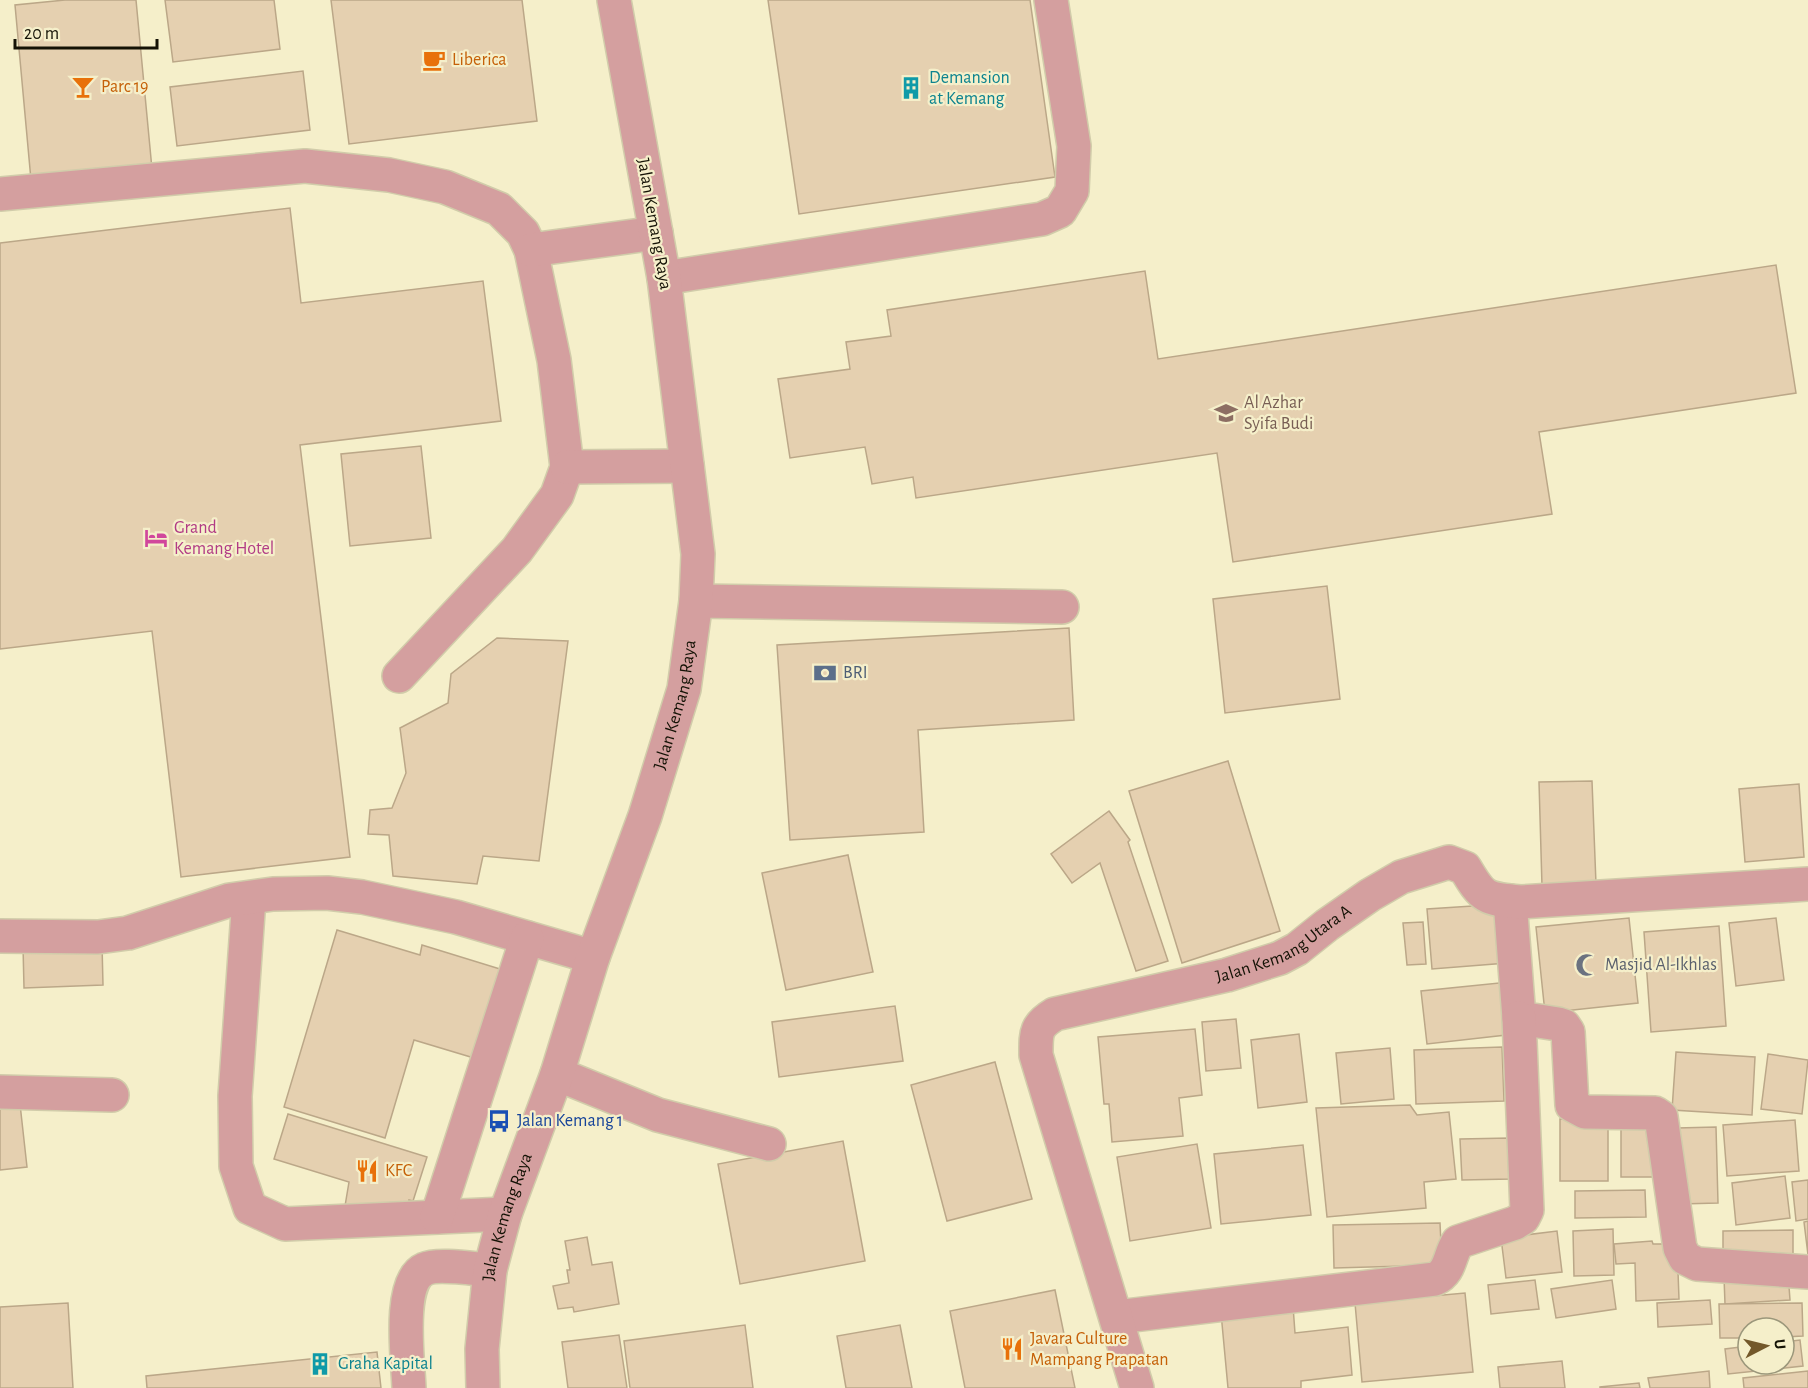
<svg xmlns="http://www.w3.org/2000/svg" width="1808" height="1388" viewBox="0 0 1808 1388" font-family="'Alegreya Sans',sans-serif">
<rect width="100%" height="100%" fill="#f5efca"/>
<g fill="#e5d0b0" stroke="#bba788" stroke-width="1.5">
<path d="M65 0H136L152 169 31 180 15 5Z"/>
<path d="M165 0H274L280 49 173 62Z"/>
<path d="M331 0H522L537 121 349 144Z"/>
<path d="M768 0H1030L1055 177 799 214Z"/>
<path d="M303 71 310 130 177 146 170 87Z"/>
<path d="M290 208 301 303 483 281 501 421 300 445 350 857 181 877 152 631 0 649V243Z"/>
<path d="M1776 265 1796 393 1539 432 1552 514 1233 562 1217 453 916 498 913 477 872 484 865 447 790 458 778 379 850 369 846 342 891 336 887 310 1145 271 1158 359Z"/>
<path d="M421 446 431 538 350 546 341 454Z"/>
<path d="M1327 586 1340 699 1225 713 1213 599Z"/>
<path d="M1069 628 1074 720 918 730 924 832 790 840 777 645Z"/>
<path d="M497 638 568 641 539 861 483 856 477 884 393 876 389 835 368 834 370 810 392 808 406 773 400 728 448 703 451 674Z"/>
<path d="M1228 761 1280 931 1182 963 1129 791Z"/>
<path d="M1592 781 1596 884 1542 886 1539 782Z"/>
<path d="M1799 784 1804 857 1745 862 1739 789Z"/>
<path d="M1109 811 1130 840 1128 842 1168 961 1136 971 1100 863 1072 883 1051 854Z"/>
<path d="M848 855 873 972 786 990 762 873Z"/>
<path d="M1503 904 1507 963 1432 969 1427 909Z"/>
<path d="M1629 918 1638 1003 1545 1013 1536 927Z"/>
<path d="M1776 918 1784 980 1736 986 1729 923Z"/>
<path d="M1423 922 1426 964 1407 965 1403 923Z"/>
<path d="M1719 926 1726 1026 1651 1032 1644 932Z"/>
<path d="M337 930 420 955 422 945 500 969 474 1058 414 1040 385 1138 284 1107Z"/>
<path d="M102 944 103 985 24 988 23 946Z"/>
<path d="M1509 982 1515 1034 1427 1044 1421 991Z"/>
<path d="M895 1006 903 1061 779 1077 772 1022Z"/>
<path d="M1236 1019 1241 1068 1206 1071 1202 1022Z"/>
<path d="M1195 1029 1202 1095 1179 1098 1183 1136 1112 1142 1109 1104H1104L1098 1037Z"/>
<path d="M1299 1034 1307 1102 1258 1108 1251 1040Z"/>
<path d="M1502 1047 1504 1101 1416 1104 1414 1050Z"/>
<path d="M1390 1048 1394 1099 1341 1104 1336 1053Z"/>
<path d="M1676 1052 1755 1057 1752 1115 1672 1110Z"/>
<path d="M1768 1054 1808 1060 1802 1114 1761 1109Z"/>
<path d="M995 1062 1032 1199 947 1221 911 1085Z"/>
<path d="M20 1104 27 1167 0 1170V1106Z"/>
<path d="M1410 1105 1417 1115 1449 1112 1456 1179 1424 1182 1426 1208 1327 1217 1316 1108Z"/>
<path d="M288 1114 427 1157 413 1201 409 1200 407 1214 345 1206 349 1182 274 1159Z"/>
<rect x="1560" y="1119" width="48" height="62"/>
<path d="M1795 1120 1799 1171 1727 1176 1723 1125Z"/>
<rect x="1621" y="1126" width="35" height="51"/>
<path d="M1716 1127 1718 1203 1680 1204 1677 1128Z"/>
<path d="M1510 1138 1511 1179 1462 1180 1460 1139Z"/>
<path d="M843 1141 865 1261 740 1284 718 1164Z"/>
<path d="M1197 1144 1211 1228 1130 1241 1117 1157Z"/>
<path d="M1303 1145 1311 1215 1221 1224 1214 1154Z"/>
<path d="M1785 1176 1790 1218 1736 1225 1732 1183Z"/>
<path d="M1808 1180V1219L1796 1221 1792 1182Z"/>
<path d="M1645 1190 1646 1217 1575 1218V1191Z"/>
<path d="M1808 1221V1255L1804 1222Z"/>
<path d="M1440 1223 1442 1265 1334 1268 1333 1225Z"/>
<path d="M1613 1229 1614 1275 1574 1276 1573 1231Z"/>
<path d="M1793 1230V1261L1723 1262V1231Z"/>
<path d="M1557 1231 1562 1272 1506 1278 1501 1238Z"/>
<path d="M587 1237 592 1265 612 1262 619 1304 574 1312 573 1307 558 1309 553 1286 569 1283 567 1270H570L565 1241Z"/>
<path d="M1652 1241 1653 1244H1677L1679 1299 1636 1301 1635 1263 1616 1264 1614 1244Z"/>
<path d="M1788 1273 1790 1300 1725 1304 1724 1277Z"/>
<path d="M1535 1280 1539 1309 1491 1314 1488 1285Z"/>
<path d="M1612 1280 1616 1309 1556 1318 1551 1289Z"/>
<path d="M1055 1290 1075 1388H965L950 1311Z"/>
<path d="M1465 1293 1473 1372 1362 1382 1355 1303Z"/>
<path d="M1710 1300 1712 1324 1658 1327 1657 1303Z"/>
<path d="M68 1303 73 1388H0V1307Z"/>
<path d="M1802 1303 1803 1336 1784 1337V1328H1748V1338H1720L1719 1304Z"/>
<path d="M1293 1306 1295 1333 1348 1327 1352 1375 1301 1381V1388H1228L1221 1313Z"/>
<path d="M745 1325 753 1388H630L624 1341Z"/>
<path d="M900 1325 912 1388H846L837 1336Z"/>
<path d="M619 1335 627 1388H568L562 1342Z"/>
<path d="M1800 1340 1803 1366 1728 1374 1725 1349 1748 1346V1364H1784V1342Z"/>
<path d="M377 1352 381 1388H147L146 1376Z"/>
<path d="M1562 1361 1565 1388H1500L1498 1367Z"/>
<path d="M1709 1371 1710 1388H1650L1648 1378Z"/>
<path d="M1808 1371V1388H1744L1743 1378Z"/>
<path d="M1639 1383 1640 1388H1600V1387Z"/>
</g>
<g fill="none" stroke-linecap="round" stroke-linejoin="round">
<g stroke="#d1ccaa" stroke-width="36">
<g id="minor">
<path d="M0 194 305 166 389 175 445 187 499 209 523 233 531 250 554 360 567 467 557 495 517 550 399 676"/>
<path d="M531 250 656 233"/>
<path d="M664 278 1042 219 1060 211 1072 191 1074 146 1051 0"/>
<path d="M567 467 687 466"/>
<path d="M696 601 1062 607"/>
<path d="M249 898 235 1096 236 1166 250 1208 285 1224 505 1214"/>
<path d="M1510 901 1519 1018 1558 1024 1564 1026 1568 1032 1572 1105 1585 1112 1655 1113 1661 1117 1680 1248 1685 1258 1697 1264 1808 1272"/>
<path d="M0 936 98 937 128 933 230 900 273 894 327 893 362 897 456 917 593 957"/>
<path d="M557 1074 658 1115 769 1144"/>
<path d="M0 1092 112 1095"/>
<path d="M437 1217 527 938"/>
<path d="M1117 1317 1435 1279C1451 1272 1449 1255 1458 1242L1515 1223 1523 1218 1527 1210 1519 1018"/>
<path d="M409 1388C408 1361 397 1281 425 1269 438 1263 475 1269 490 1270"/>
<path id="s1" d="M483 1388 482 1349 490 1270 505 1214 557 1074 593 957 645 816 684 689 696 601 698 554 664 278 614 0"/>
<path id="s2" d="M1137 1388 1036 1055C1036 1033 1035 1026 1055 1014L1227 975 1280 958 1297 949 1327 925 1370 895 1401 877 1449 862 1465 868C1483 899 1486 899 1521 902L1808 884"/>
</g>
</g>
<use href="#minor" stroke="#d49f9f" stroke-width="33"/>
</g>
<defs>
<g id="cafe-bare" transform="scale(1.8)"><path d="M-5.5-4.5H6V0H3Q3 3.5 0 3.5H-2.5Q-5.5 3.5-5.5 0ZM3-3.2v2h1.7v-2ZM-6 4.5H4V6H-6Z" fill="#e8710a" stroke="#f5efca" stroke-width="2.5" paint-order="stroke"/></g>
<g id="bar-bare" transform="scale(1.8)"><path d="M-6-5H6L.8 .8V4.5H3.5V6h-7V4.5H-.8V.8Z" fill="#e8710a" stroke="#f5efca" stroke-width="2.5" paint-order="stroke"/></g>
<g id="building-bare" transform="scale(1.8)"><path d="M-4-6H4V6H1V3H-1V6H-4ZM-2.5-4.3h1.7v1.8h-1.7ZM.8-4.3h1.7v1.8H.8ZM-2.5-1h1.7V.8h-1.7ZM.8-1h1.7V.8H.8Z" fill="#0f9aa8" stroke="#f5efca" stroke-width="2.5" paint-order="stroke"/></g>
<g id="school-bare" transform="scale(1.8)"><path d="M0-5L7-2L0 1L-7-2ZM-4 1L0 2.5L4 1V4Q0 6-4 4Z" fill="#8d6e63" stroke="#f5efca" stroke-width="2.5" paint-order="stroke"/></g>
<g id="hotel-bare" transform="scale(1.8)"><path d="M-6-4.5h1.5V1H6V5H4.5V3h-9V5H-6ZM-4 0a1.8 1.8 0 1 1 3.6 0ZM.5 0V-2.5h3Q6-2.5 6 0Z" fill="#d1479c" stroke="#f5efca" stroke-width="2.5" paint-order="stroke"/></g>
<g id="bank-bare" transform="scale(1.8)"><path d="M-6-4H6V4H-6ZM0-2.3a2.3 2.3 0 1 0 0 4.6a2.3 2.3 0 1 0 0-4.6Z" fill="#5c6f8a" stroke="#f5efca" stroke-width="2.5" paint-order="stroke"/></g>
<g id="mosque-bare" transform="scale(1.8)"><path d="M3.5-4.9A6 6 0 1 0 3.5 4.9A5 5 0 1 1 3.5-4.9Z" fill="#6b7280" stroke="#f5efca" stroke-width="2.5" paint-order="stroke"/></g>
<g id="bus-bare" transform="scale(1.8)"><path d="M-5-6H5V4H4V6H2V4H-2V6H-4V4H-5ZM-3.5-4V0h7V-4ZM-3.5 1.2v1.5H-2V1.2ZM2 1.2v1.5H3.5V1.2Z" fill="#1a4fb4" stroke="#f5efca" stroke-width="2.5" paint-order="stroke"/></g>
<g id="restaurant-bare" transform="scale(1.8)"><path d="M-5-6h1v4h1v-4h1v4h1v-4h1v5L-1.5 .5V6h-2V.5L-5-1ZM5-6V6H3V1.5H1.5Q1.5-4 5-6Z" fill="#e8710a" stroke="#f5efca" stroke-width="2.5" paint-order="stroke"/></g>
</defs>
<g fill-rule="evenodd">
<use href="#cafe-bare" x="434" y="60"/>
<use href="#bar-bare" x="83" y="87"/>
<use href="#building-bare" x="911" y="88"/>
<use href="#school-bare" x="1226" y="413"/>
<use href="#hotel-bare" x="156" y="538"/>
<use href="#bank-bare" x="825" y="673"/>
<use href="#mosque-bare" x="1587" y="965"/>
<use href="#bus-bare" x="499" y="1121"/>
<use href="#restaurant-bare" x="367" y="1171"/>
<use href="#restaurant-bare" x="1012" y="1349"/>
<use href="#building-bare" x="320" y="1364"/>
</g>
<g text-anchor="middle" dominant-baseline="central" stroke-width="4.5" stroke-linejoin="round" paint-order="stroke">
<g font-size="18" fill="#c56008" stroke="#f5efca" text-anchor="start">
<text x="452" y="60">Liberica</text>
<text x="101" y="87">Parc 19</text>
<text x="385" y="1171">KFC</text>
<text x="1030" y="1339">Javara Culture<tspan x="1030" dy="21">Mampang Prapatan</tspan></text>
</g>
<g font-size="18" fill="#0d838f" stroke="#f5efca" text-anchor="start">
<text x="929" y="78">Demansion<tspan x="929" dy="21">at Kemang</tspan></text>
<text x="338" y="1364">Graha Kapital</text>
</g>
<g font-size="18" fill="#141205" stroke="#f5efca">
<text transform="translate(654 224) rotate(80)">Jalan Kemang Raya</text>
<text stroke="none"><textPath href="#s1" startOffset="714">Jalan Kemang Raya</textPath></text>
<text stroke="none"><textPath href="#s2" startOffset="638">Jalan Kemang Utara A</textPath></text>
<text stroke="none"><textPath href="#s1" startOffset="174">Jalan Kemang Raya</textPath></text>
</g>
<g font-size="18" fill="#785e54" stroke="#f5efca" text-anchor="start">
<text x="1244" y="403">Al Azhar<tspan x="1244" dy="21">Syifa Budi</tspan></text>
</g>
<g font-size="18" fill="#b23c85" stroke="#f5efca" text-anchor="start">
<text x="174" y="528">Grand<tspan x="174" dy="21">Kemang Hotel</tspan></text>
</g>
<g font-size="18" fill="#4e5e75" stroke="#f5efca" text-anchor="start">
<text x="843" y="673">BRI</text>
</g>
<g font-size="18" fill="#5b616d" stroke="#f5efca" text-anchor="start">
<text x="1605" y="965">Masjid Al-Ikhlas</text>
</g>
<g font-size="18" fill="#164399" stroke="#f5efca" text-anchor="start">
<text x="517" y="1121">Jalan Kemang 1</text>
</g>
</g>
<g transform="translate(1766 1346) rotate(83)"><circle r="28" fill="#f5efca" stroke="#9b977b" stroke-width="1.5"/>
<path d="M0-4.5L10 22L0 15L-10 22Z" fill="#73582a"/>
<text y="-9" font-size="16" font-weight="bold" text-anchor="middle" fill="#141205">U</text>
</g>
<path d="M15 39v9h142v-9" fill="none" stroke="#141205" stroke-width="3"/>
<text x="24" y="39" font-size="18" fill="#141205" stroke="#f5efca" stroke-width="4.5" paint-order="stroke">20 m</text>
</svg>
